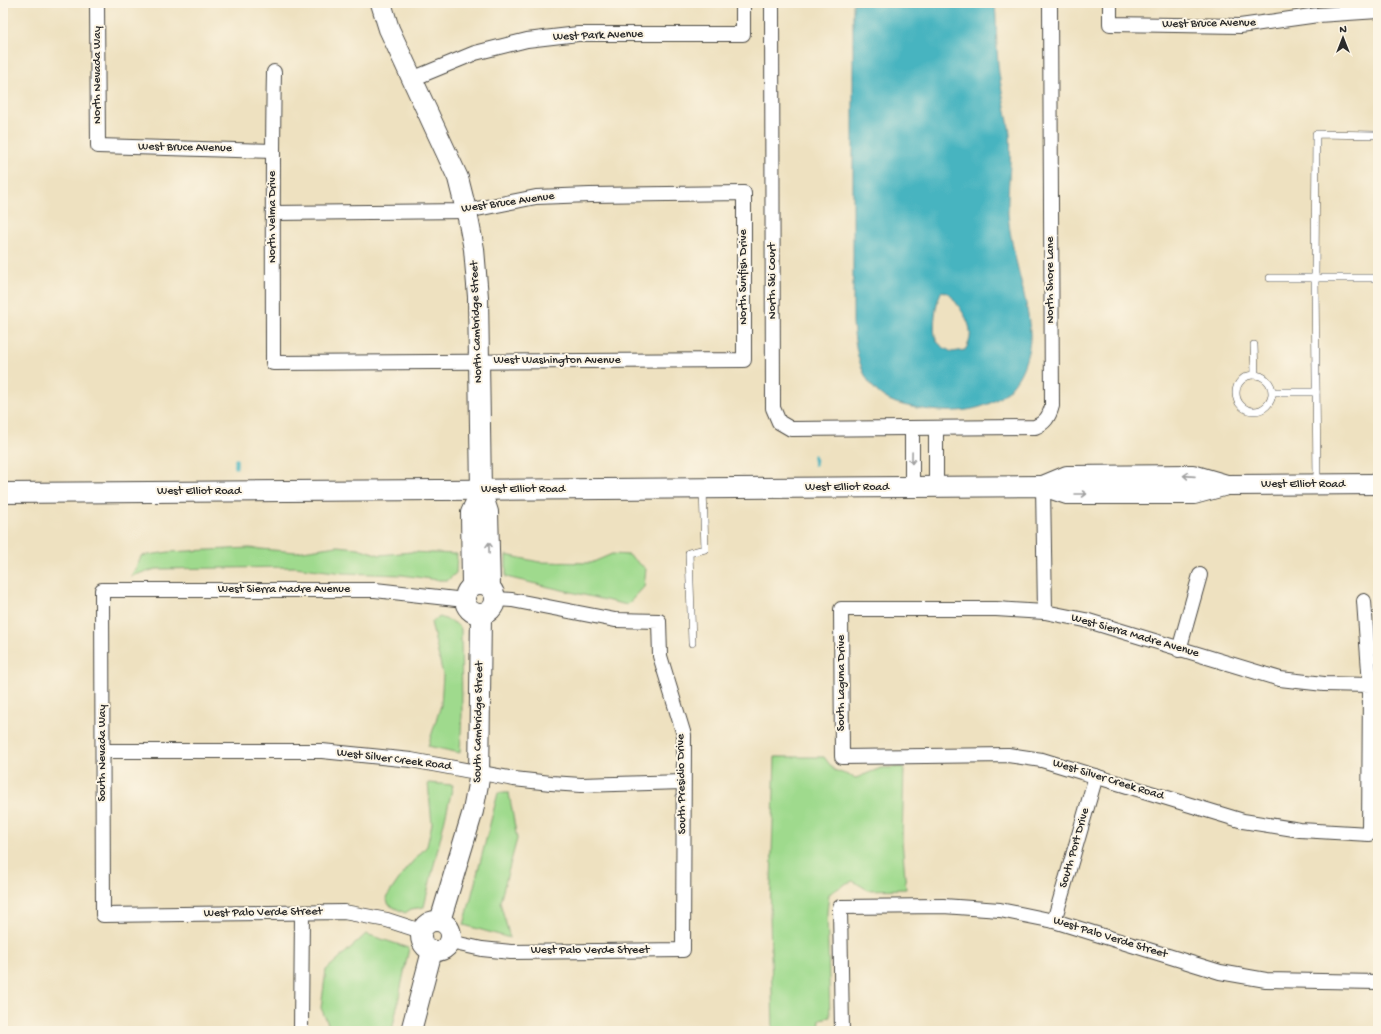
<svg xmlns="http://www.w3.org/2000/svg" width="1381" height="1034" viewBox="0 0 1381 1034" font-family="'Gochi Hand',sans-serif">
<rect width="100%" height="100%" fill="#fcf5e5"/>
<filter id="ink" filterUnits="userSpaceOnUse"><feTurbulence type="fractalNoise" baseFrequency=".025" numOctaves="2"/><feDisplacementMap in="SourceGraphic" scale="8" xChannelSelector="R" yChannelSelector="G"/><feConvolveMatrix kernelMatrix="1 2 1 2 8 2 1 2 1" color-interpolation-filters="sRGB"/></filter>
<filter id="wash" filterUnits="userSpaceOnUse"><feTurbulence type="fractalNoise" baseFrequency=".012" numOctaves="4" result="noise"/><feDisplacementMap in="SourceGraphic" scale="16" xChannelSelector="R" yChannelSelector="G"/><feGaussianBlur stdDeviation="0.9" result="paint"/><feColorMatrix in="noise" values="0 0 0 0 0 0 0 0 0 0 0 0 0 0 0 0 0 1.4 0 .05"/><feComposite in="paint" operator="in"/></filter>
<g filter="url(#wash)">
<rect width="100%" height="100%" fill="#eee1c0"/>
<g fill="#9fda8d" stroke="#65825c">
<path d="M337 546 358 548 380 555 411 552 457 554 456 573 448 580H438L402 575 343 573 295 567 156 569 131 576 139 562 141 556 169 552 249 548 296 552Z"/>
<path d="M612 554 629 555 646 569 644 587 627 605 506 577V555L539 562 591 563Z"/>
<path d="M440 617 455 623 461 629 462 714 460 753 428 746 441 705 443 675 431 622Z"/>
<path d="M775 757H824L834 770 856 778 881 768 904 767 902 840 906 889 868 890 853 881 847 883 829 894 827 912 830 1017 820 1019 819 1031H773L770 916Z"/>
<path d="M428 783 453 785 424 907 411 909 405 913 389 905 386 898 406 869 427 846 432 824Z"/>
<path d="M498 793H509L517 839 500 902 510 938 464 925Z"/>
<path d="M366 934 409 948 392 1031H326L328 1024 321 1008 326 970Z"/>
</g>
<path fill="#46b4c0" stroke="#387076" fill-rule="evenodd" d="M853 3H995C997 23 996 44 998 64 1000 88 1007 111 1010 134 1012 161 1007 188 1008 214 1011 254 1027 292 1030 332 1031 343 1027 358 1023 368 1002 417 949 416 903 405 864 396 856 359 853 323ZM942 291 950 294C962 312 979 329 965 350L952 352C946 349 940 346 937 341 931 332 936 299 942 291Z"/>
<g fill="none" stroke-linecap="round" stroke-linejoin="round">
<g stroke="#46b4c0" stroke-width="3.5">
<path d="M814 456 815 464"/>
<path d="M236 460V467"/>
</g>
</g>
</g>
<g filter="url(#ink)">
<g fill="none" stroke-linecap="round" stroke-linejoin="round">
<g stroke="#484641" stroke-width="8">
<g id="lane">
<path d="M1270 278H1378"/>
<path d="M1254 345 1255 375"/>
<circle cx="1254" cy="393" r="18"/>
<path d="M1273 392H1316"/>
<path d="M1317 482 1315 278 1316 134 1378 135"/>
<path d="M692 643 689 553 705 549 703 489"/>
</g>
</g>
<g stroke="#484641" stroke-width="16">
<g id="street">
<path d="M97 3 98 146 273 151"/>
<path d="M772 3 773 408 779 422 791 429 1035 427C1045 423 1049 417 1052 406L1050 3"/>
<path d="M1110 3V24L1240 26 1318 15 1378 11"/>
<path d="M412 79 475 53 527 40 578 34H743V3"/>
<path d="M273 213 467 211 536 197 590 195 744 193V360L273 363C273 266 272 169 274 72"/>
<path d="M936 429V488"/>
<path d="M1043 486 1045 612"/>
<path d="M912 488V428"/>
<path d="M1364 601 1370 685 1369 834 1300 830 1243 821 1042 760 1008 755 842 757 841 609H996L1045 612 1085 620 1280 679 1324 684 1370 685H1378"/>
<path d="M1179 650 1200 575"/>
<path d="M103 751H322L411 760 514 779 551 783 581 785 683 782"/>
<path d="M1054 921 1096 776"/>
<path d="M421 931 387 920 344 912 103 915 102 590H375L465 600"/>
<path d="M450 942 482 949 511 952 683 950 684 735 660 656 659 621 615 620 512 600 496 599"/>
<path d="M301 1031 302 913"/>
<path d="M842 1031 840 907 943 906 1000 910 1054 921 1220 972 1266 980 1378 982"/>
</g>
</g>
<g stroke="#484641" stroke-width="22">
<g id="secondary">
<path d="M381 3 389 29 458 178 468 218 474 249 478 297 481 491 488 512 490 587"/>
<path d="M1043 486 1067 476 1193 475 1227 485"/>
<path d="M3 493 1043 486 1067 494H1194L1227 485 1378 484"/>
<circle cx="480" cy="599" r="15"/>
<path d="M472 586 471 513 481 491"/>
<circle cx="436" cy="936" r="15"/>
<path d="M440 921 473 811 479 779 481 614"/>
<path d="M411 1031 432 951"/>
</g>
</g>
<use href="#lane" stroke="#fff" stroke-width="7"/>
<use href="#street" stroke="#fff" stroke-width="14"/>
<use href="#secondary" stroke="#fff" stroke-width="20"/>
</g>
<defs><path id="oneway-shaft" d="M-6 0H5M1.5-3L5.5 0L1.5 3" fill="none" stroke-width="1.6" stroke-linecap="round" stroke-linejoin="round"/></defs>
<g stroke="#a0a0a0">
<use href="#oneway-shaft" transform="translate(912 458) rotate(91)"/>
<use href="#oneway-shaft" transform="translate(1189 476) rotate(-176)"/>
<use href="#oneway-shaft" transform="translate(1081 494)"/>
<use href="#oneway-shaft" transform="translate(489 548) rotate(-91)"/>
</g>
</g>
<g text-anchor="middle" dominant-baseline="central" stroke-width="4" stroke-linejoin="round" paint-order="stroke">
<g font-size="12" fill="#2b2b2b" stroke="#fcf5e5">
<text transform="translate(1209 24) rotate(-1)">West Bruce Avenue</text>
<text transform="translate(598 36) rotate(-2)">West Park Avenue</text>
<text transform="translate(98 75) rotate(-90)">North Nevada Way</text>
<text transform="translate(185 148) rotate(1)">West Bruce Avenue</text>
<text transform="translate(508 203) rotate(-8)">West Bruce Avenue</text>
<text transform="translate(273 217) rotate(-90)">North Velma Drive</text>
<text transform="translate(744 277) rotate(-90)">North Sunfish Drive</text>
<text transform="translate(1051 280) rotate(-90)">North Shore Lane</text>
<text transform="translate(773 281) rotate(-90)">North Ski Court</text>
<text transform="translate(477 322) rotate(-92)">North Cambridge Street</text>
<text x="557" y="361">West Washington Avenue</text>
<text x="1303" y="485">West Elliot Road</text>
<text x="847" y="488">West Elliot Road</text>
<text x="523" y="490">West Elliot Road</text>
<text x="199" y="492">West Elliot Road</text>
<text x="284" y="590">West Sierra Madre Avenue</text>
<text transform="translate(1135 636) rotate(16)">West Sierra Madre Avenue</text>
<text transform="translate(842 683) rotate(-90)">South Laguna Drive</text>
<text transform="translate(479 722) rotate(-89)">South Cambridge Street</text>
<text transform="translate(103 753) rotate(-90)">South Nevada Way</text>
<text transform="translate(394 760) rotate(7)">West Silver Creek Road</text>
<text transform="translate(1108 780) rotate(17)">West Silver Creek Road</text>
<text transform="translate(682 784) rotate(-91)">South Presidio Drive</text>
<text transform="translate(1075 848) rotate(-74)">South Port Drive</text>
<text transform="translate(263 913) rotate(-1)">West Palo Verde Street</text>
<text transform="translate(1110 938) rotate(17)">West Palo Verde Street</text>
<text x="590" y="951">West Palo Verde Street</text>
</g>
</g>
<rect width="1381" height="1034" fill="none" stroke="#fcf5e5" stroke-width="16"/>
<g transform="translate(1343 38)" stroke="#fcf5e5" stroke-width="3" paint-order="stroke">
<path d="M0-3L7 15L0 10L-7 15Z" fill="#2b2b2b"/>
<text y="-6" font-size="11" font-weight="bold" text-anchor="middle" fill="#2b2b2b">N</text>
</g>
</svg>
